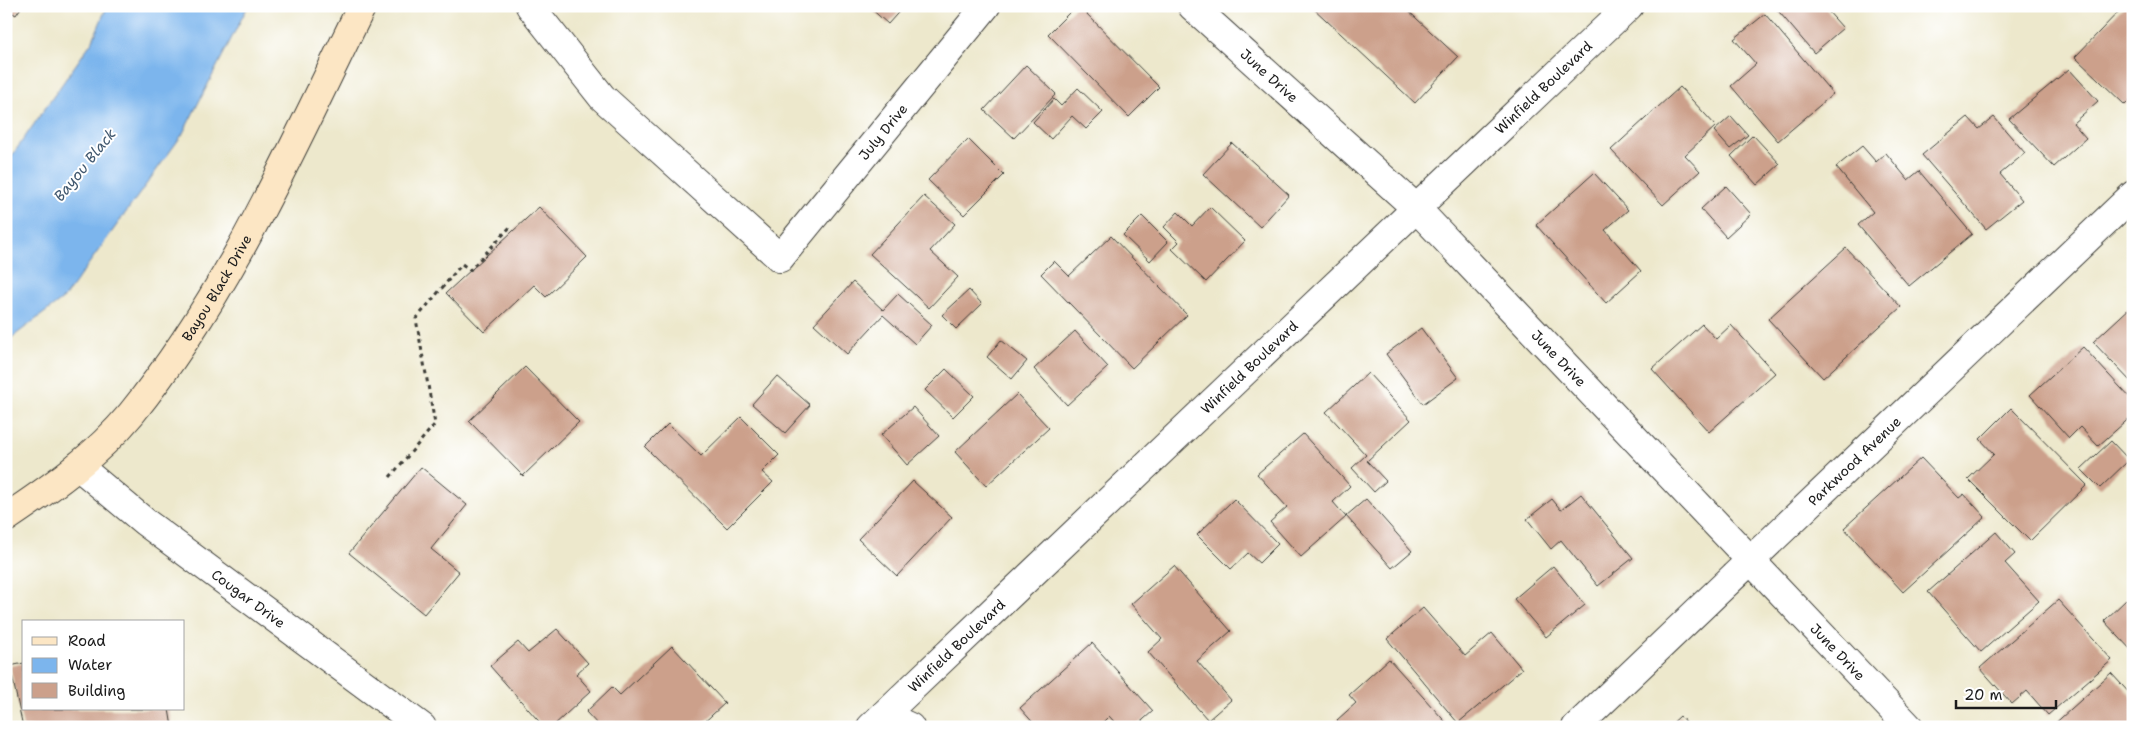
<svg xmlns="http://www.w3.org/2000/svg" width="2139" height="733" viewBox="0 0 2139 733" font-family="'Shantell Sans',sans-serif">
<rect width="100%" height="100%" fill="#fff"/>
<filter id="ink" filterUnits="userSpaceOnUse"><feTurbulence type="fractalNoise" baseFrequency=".02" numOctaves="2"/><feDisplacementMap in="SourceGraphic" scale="10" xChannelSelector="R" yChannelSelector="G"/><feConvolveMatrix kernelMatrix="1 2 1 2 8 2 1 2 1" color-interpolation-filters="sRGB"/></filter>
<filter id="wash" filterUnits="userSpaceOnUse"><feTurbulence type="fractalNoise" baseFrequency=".0096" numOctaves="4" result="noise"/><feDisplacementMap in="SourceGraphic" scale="20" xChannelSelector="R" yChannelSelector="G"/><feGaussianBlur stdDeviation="1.12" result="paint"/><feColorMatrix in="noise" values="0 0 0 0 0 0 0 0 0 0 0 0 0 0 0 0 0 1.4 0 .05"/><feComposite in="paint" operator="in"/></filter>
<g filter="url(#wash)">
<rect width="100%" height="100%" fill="#ede8cc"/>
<path fill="#7cb5ed" stroke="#4c6884" d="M107 6H248L182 135 64 298 6 342V164L93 40Z"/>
<g id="blocks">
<g fill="#cca08b">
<path d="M6 6H22L16 15 6 9Z"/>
<path d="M868 6H904L888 24Z"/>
<path d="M1076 6H1079L1159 87 1129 117 1048 34Z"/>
<path d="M1311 6H1403L1458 57 1415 103Z"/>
<path d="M1774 6H1828L1826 9 1843 28 1814 53Z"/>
<path d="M2124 6H2133V97L2125 105 2075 57Z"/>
<path d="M1765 14 1833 94 1778 141 1731 86 1756 64 1734 39Z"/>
<path d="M1026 65 1056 94 1014 138 984 110Z"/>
<path d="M2069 69 2098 101 2073 123 2086 138 2054 167 2009 119Z"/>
<path d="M1680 87 1716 126 1685 155 1700 171 1663 205 1611 150Z"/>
<path d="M1078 88 1103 112 1086 129 1072 116 1051 139 1033 122 1054 99 1061 106Z"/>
<path d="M1731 116 1748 135 1730 149 1714 131Z"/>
<path d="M1968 117 1979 129 1994 117 2025 153 2000 174 2022 200 1986 229 1922 155Z"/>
<path d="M1753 135 1780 164 1757 185 1731 156Z"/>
<path d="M968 139 1004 175 964 215 928 180Z"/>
<path d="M1232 143 1289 195 1260 227 1203 174Z"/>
<path d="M1862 146 1876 162 1886 153 1908 180 1919 171 1972 234 1909 286 1858 225 1873 212 1836 167Z"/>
<path d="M1594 173 1628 210 1605 230 1641 271 1606 303 1536 225Z"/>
<path d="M1726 186 1751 214 1726 237 1701 209Z"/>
<path d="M924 196 955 224 930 251 958 277 929 308 870 254Z"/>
<path d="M539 207 587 257 546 297 534 285 484 332 446 293Z"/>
<path d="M1210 207 1245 241 1206 282 1172 249 1179 242 1164 227 1178 212 1192 226Z"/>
<path d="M1142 216 1168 242 1150 261 1123 235Z"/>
<path d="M1111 236 1187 315 1132 368 1041 274 1054 261 1069 276Z"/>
<path d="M1846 248 1901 307 1823 378 1768 319Z"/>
<path d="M853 282 883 310 898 294 932 325 915 344 883 315 847 354 814 324Z"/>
<path d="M969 290 982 304 956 329 942 315Z"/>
<path d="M2133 305V384L2093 342Z"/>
<path d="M1702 324 1716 339 1731 325 1775 373 1709 432 1652 369Z"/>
<path d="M1421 328 1458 378 1423 404 1386 354Z"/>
<path d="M1075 331 1108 367 1067 405 1034 369Z"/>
<path d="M1001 340 1027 361 1012 379 987 357Z"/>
<path d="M2083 347 2133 401V415L2098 446 2080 427 2069 438 2030 395Z"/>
<path d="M525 367 579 422 523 476 469 421Z"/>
<path d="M946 369 974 396 953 417 925 390Z"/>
<path d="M1368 373 1411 420 1367 461 1386 481 1374 492 1352 468 1366 455 1326 412Z"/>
<path d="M777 376 810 405 785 433 752 404Z"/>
<path d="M1017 394 1049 428 986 486 955 452Z"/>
<path d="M913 407 939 436 907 465 881 435Z"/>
<path d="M2011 408 2087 485 2030 541 1968 479 1994 454 1980 439Z"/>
<path d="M741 417 779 455 762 472 773 482 727 528 645 447 668 424 701 456Z"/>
<path d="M1303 434 1350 486 1333 502 1346 517 1301 557 1270 522 1287 507 1257 474Z"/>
<path d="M2111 441 2129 460 2100 488 2081 469Z"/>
<path d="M1921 458 1959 498 1964 494 1985 517 1903 592 1844 528Z"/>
<path d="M421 467 467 505 431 549 459 572 424 614 349 553Z"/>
<path d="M913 481 952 517 897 576 858 539Z"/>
<path d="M1581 494 1633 558 1598 586 1561 540 1551 549 1527 519 1552 499 1561 510Z"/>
<path d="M1234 499 1278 544 1259 563 1248 553 1231 569 1197 535Z"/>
<path d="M1366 499 1412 551 1392 568 1346 516Z"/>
<path d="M1996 532 2015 554 2005 563 2039 601 1981 652 1928 592Z"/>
<path d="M1174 566 1231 631 1197 661 1231 700 1208 720 1148 652 1162 639 1131 604Z"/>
<path d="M1553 566 1585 605 1546 637 1514 599Z"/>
<path d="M2127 599 2133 605V652L2104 621Z"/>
<path d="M2058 600 2112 660 2048 715 2027 691 2012 704 1980 668Z"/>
<path d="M1423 608 1465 656 1492 633 1522 669 1458 723 1387 639Z"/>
<path d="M557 629 588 663 576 674 591 691 552 727H544L490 666 518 642 528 653Z"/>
<path d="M1092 643 1153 711 1135 727H1119L1109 716 1098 727H1037L1020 708Z"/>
<path d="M672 646 725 703 699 727H600L586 712 612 687 620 695Z"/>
<path d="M1389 659 1450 727H1344L1337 720 1356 703 1349 695Z"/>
<path d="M24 663V709H169L172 727H23L10 666Z"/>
<path d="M2111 673 2133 697V727H2051Z"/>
<path d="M1680 716 1690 727H1668Z"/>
</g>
</g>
</g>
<g filter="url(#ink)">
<use href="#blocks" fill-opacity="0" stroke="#3b3b36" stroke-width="1"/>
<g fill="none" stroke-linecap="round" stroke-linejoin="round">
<g stroke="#3b3b36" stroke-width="30">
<g id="minor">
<path id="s1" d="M530 6 602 97 780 258 986 6"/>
<path id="s2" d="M1192 6 1416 208 1909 727"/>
<path id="s3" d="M78 466 145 522 422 727"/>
<path d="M884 715 910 727"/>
<path id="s4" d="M871 727 1629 6"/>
<path id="s5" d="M1576 727 2133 195"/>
</g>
</g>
<g stroke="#3b3b36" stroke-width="30">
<g id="secondary">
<path id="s6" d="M6 518C51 488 96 456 131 414 230 292 293 146 362 6"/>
</g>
</g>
<path stroke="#3b3b36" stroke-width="3" stroke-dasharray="4 4" stroke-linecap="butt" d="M390 477 435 424 416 319 462 264 470 270 512 225"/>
<use href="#minor" stroke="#fff" stroke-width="28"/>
<use href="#secondary" stroke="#fce6c4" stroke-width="28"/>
</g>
</g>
<g text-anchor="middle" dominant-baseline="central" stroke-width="4" stroke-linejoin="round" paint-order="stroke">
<g font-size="14" fill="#1c1c1c" stroke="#fff">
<text stroke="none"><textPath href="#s2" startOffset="104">June Drive</textPath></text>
<text stroke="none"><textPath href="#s4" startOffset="928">Winfield Boulevard</textPath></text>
<text stroke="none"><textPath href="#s1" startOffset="519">July Drive</textPath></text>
<text stroke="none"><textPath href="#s6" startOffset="316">Bayou Black Drive</textPath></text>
<text stroke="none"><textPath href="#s2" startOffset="509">June Drive</textPath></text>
<text stroke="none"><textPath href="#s4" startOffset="522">Winfield Boulevard</textPath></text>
<text stroke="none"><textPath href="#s5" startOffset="385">Parkwood Avenue</textPath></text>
<text stroke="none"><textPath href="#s3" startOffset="216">Cougar Drive</textPath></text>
<text stroke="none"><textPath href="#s4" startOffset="118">Winfield Boulevard</textPath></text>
<text stroke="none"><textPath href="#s2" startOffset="914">June Drive</textPath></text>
</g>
<g font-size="15" font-style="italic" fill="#425970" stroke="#fff">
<text transform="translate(85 165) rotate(-51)">Bayou Black</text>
</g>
</g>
<rect width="2139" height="733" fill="none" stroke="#fff" stroke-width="25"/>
<rect x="22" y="620" width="162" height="90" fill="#ffffff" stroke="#a4a4a4"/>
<rect x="32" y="637" width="25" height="8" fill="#fce6c4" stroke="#a4a4a4"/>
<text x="68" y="646" font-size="15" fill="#1c1c1c">Road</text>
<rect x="32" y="658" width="25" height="15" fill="#7cb5ed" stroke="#a4a4a4"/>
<text x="68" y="670" font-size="15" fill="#1c1c1c">Water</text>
<rect x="32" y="683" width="25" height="15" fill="#cca08b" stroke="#a4a4a4"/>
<text x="68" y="696" font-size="15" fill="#1c1c1c">Building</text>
<path d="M1956 700v8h100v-8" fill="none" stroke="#1c1c1c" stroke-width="2.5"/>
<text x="1964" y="700" font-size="15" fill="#1c1c1c" stroke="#ffffff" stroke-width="4" paint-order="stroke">20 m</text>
</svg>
